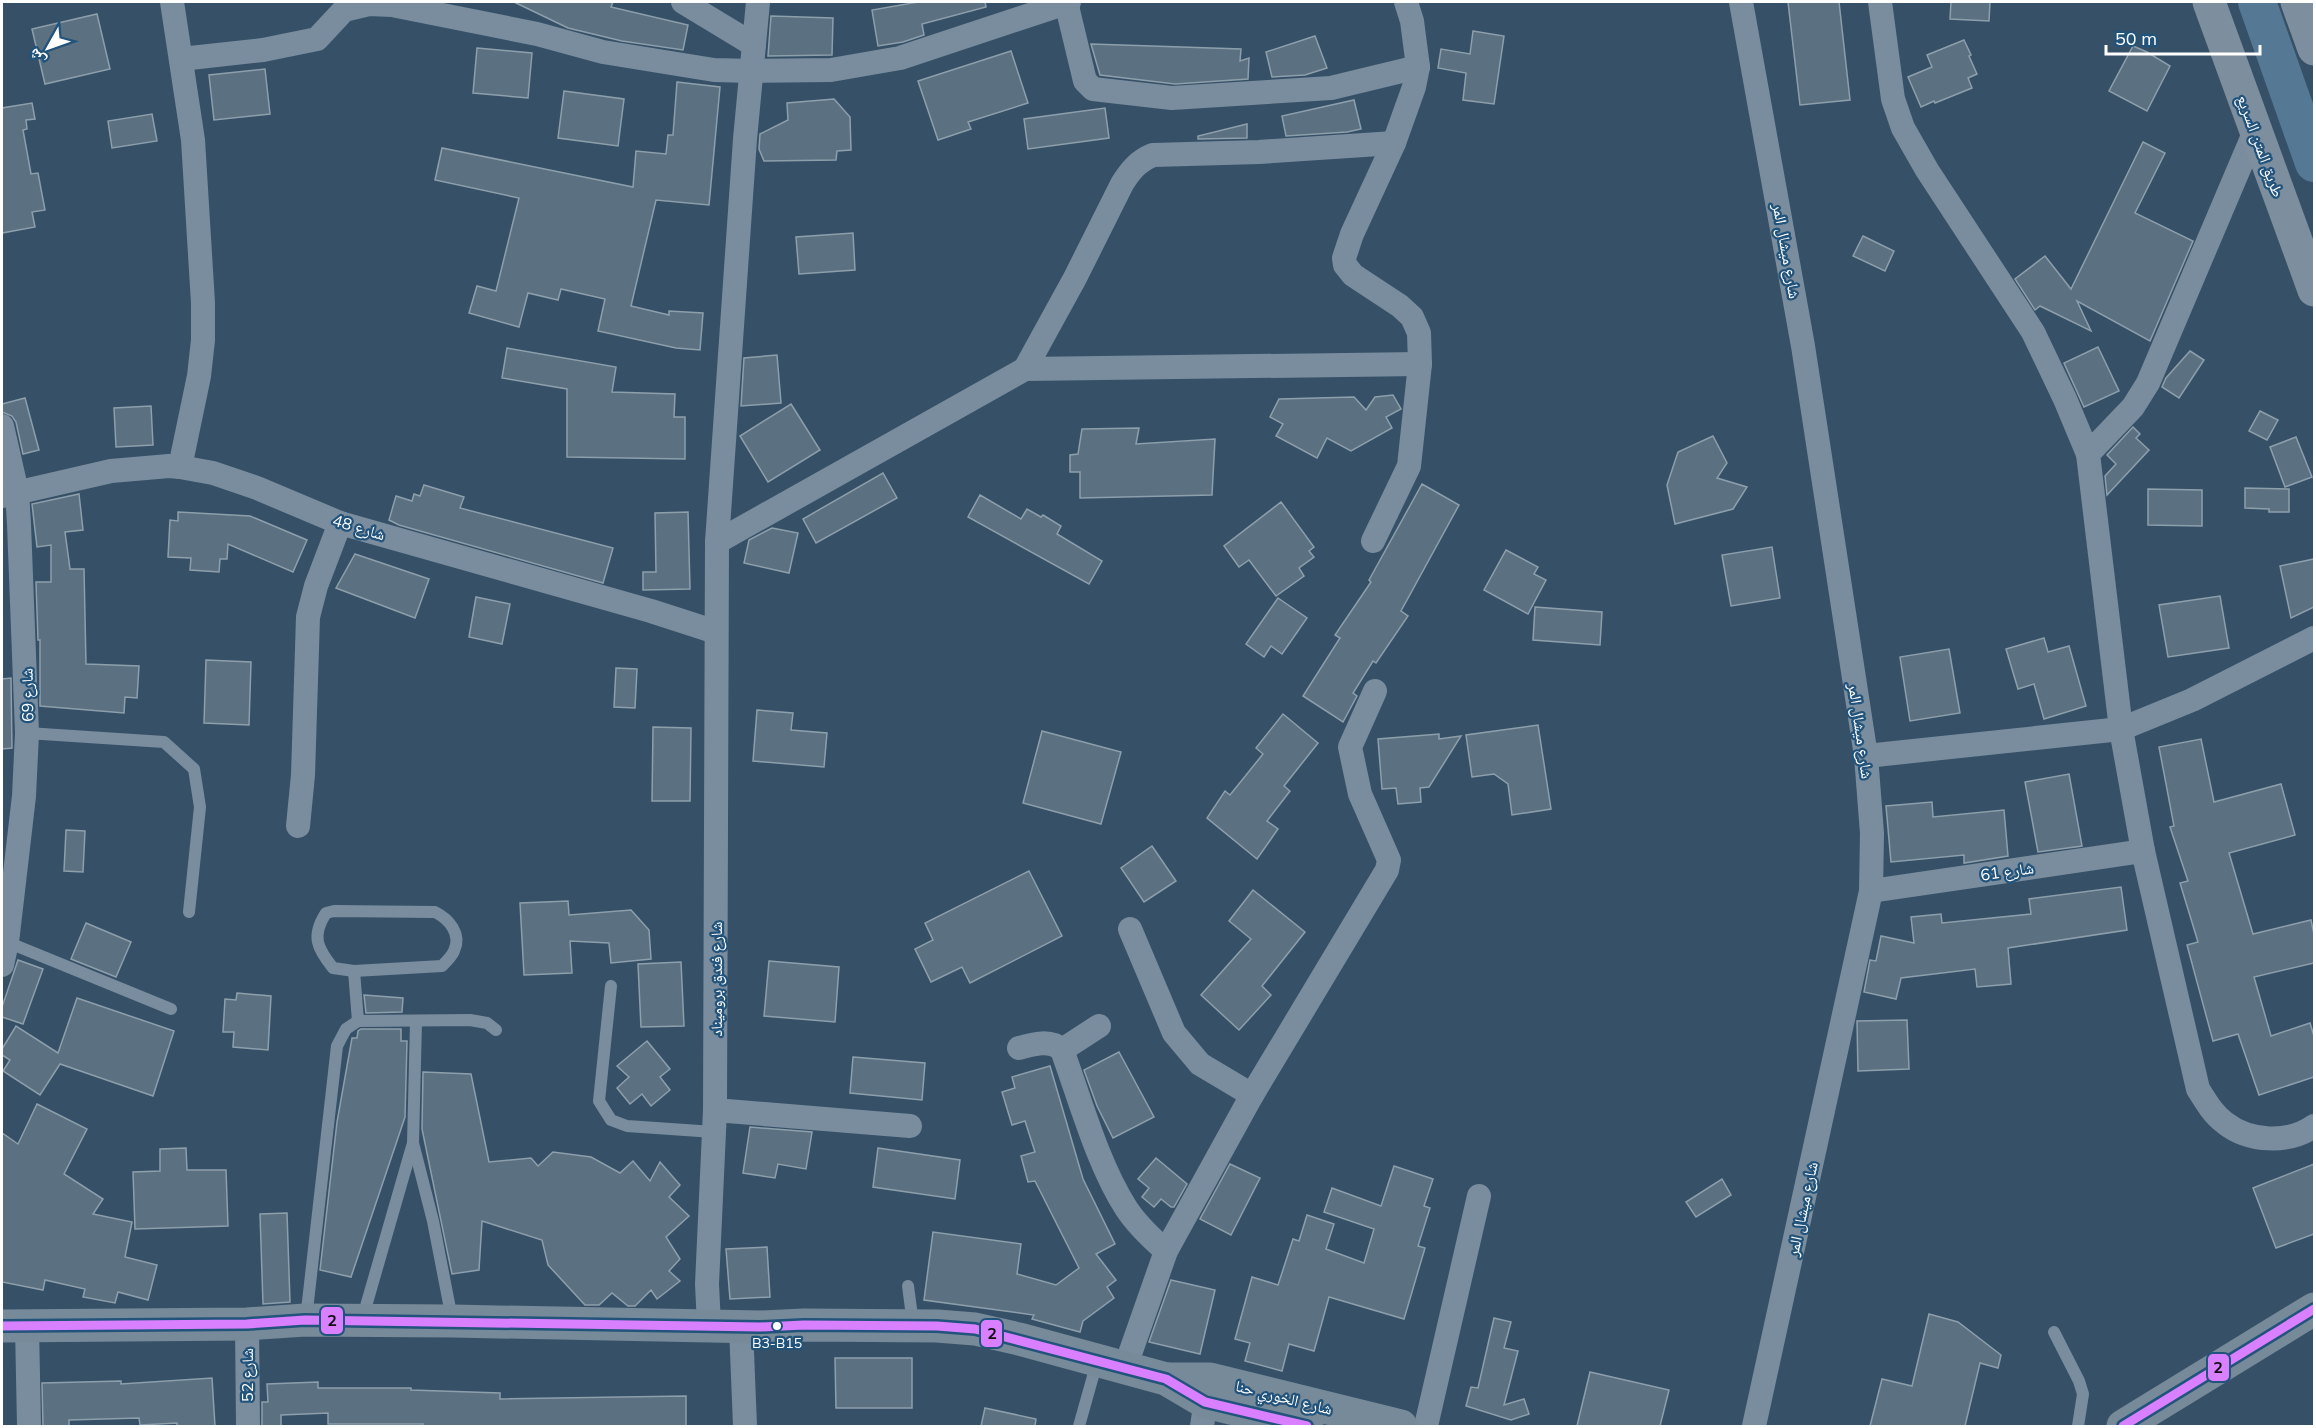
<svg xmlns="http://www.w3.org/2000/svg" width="2316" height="1428" viewBox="0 0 2316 1428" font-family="Mulish,'Noto Naskh Arabic',sans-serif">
<rect width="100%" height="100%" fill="#365167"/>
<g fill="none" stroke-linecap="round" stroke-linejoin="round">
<path stroke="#557894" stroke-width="38" d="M2257 2 2314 163"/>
</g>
<g fill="#5b7080" stroke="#8e9fac" stroke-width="1.5">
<path d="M514 2H613L611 7 688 25 683 50 622 41 568 28Z"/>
<path d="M918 2H985L986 7 922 24 924 35 903 42 878 46 872 10Z"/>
<path d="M1788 2H1839L1850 100 1800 105Z"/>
<path d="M1951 2H1990L1989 21 1950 19Z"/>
<path d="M97 14 110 69 45 84 32 29Z"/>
<path d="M771 16 833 18 832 55 768 56Z"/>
<path d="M1473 31 1504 36 1494 104 1463 100 1466 73 1438 68 1441 49 1470 54Z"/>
<path d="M1315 36 1327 68 1305 75 1272 77 1266 52Z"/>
<path d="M1964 40 1971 55 1969 56 1977 74 1968 78 1972 88 1935 103 1934 101 1921 107 1908 77 1932 67 1927 55Z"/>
<path d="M1091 44 1241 49 1240 61 1249 58 1248 79 1175 84 1100 75Z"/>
<path d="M2133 46 2147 52 2170 66 2147 111 2109 91Z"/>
<path d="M477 48 532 53 528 98 473 93Z"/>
<path d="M1011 51 1028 103 968 122 971 129 938 140 918 81Z"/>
<path d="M265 69 270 114 214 120 209 75Z"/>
<path d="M677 82 720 87 709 205 656 200 631 306 669 315V311L703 313 700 350 676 348 598 331 605 299 561 289 558 300 528 293 519 327 469 313 477 286 496 291 519 198 435 180 442 148 633 187 636 151 666 154 668 135H673Z"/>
<path d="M564 91 624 99 618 146 558 138Z"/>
<path d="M834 99 850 117 851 150 837 151 836 160 764 161 759 149 760 134 788 120 787 103Z"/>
<path d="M1354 100 1361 129 1347 132 1286 136 1282 116Z"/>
<path d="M32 103 35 119 26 120 27 129 23 130 31 174 38 173 45 210 32 212 35 227 2 233V108Z"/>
<path d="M1105 108 1109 138 1028 149 1024 119Z"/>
<path d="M152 114 157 141 112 148 108 121Z"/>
<path d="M1247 124V138L1198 139V136Z"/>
<path d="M2143 142 2165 153 2135 213 2193 241 2150 341 2077 301 2091 331 2040 306 2035 310 2015 279 2045 256 2071 289Z"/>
<path d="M853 233 855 270 799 274 796 237Z"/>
<path d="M1863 236 1894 251 1885 271 1853 256Z"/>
<path d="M2098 347 2119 391 2084 407 2064 363Z"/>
<path d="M507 348 616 367 612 392 675 394 674 417H685V459L567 457V389L502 378Z"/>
<path d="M2190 351 2204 360 2179 398 2162 387 2166 378Z"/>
<path d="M777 355 781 403 741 406 744 358Z"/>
<path d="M1393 395 1401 409 1386 417 1392 428 1351 451 1327 438 1317 458 1276 436 1283 424 1270 417 1279 399 1354 397 1366 410 1375 397Z"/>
<path d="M25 398 39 450 23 454 16 422 12 416 2 412V404Z"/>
<path d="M791 404 820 450 768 482 740 436Z"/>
<path d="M151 406 153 445 116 447 114 408Z"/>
<path d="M2260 411 2278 420 2267 440 2249 431Z"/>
<path d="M2133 427 2140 434 2136 438 2149 450 2107 495 2105 476 2116 464 2107 455Z"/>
<path d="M1139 428 1136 444 1215 439 1212 495 1080 498V472H1070V455L1078 454 1082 429Z"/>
<path d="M1713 436 1727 463 1717 478 1747 487 1733 509 1675 524 1667 485 1678 452Z"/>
<path d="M2296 437 2312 477 2285 487 2270 447Z"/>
<path d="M883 473 897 498 816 543 803 519Z"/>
<path d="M1422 484 1459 505 1401 611 1408 616 1376 663 1373 661 1353 693 1357 696 1343 722 1303 696 1340 638 1335 635 1371 582 1369 580Z"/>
<path d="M424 485 464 497 460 508 613 548 603 583 399 525 389 520 396 496 412 501 414 494 420 496Z"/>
<path d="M2245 488 2289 489V512H2269V509L2245 508Z"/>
<path d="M2148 489 2202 490V526L2148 525Z"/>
<path d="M79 494 83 530 65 532 70 569H84L86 664 139 666 137 698 125 697 124 713 40 706V640H38L36 582H51V545L37 547 32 504Z"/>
<path d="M980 495 1021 519 1027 509 1041 517 1043 515 1061 526 1057 534 1102 561 1089 584 968 517Z"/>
<path d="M1281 502 1314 547 1309 551 1314 557 1299 568 1304 576 1276 596 1249 560 1239 567 1224 546Z"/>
<path d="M178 512 250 516 307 540 293 572 228 544 227 559H220L219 572 190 570 191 558 168 557 170 520 178 521Z"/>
<path d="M688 512 690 589 643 590V572H656L655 513Z"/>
<path d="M772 528 798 533 789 573 744 563 749 540Z"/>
<path d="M1772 547 1780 598 1731 606 1722 555Z"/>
<path d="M1506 550 1538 567 1534 574 1546 580 1528 614 1484 590Z"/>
<path d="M355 554 429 579 415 618 336 588Z"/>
<path d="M2314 559V607L2291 618 2280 566Z"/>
<path d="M2220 596 2229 648 2168 657 2159 605Z"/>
<path d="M476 597 510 604 502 644 469 637Z"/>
<path d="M1278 598 1307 618 1282 654 1271 646 1264 657 1246 644Z"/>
<path d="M1535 607 1602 612 1600 645 1533 640Z"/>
<path d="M2044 638 2048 652 2069 646 2086 706 2044 719 2034 684 2018 689 2006 649Z"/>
<path d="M1949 649 1960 713 1910 721 1900 657Z"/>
<path d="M206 660 251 662 249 725 204 723Z"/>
<path d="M616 668 637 669 635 708 614 707Z"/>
<path d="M11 678 12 748 2 749V679Z"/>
<path d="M757 710 793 713 791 730 827 733 824 767 753 761Z"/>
<path d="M1283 714 1318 743 1284 786 1290 791 1267 821 1278 829 1257 859 1207 818 1225 791 1230 795 1263 754 1256 748Z"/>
<path d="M1538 725 1551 809 1512 815 1508 784 1494 774 1472 777 1466 735Z"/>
<path d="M653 727 691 728 690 801H652Z"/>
<path d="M1042 731 1121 752 1101 824 1023 803Z"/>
<path d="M1439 734V739L1461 736 1429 787 1420 788 1421 802 1398 804 1396 788 1382 789 1378 739Z"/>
<path d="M2201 739 2214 802 2281 784 2295 835 2229 853 2253 934 2311 920 2314 934V963L2254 977 2271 1036 2310 1023 2314 1036V1077L2259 1095 2238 1034 2213 1041 2187 945 2198 942 2180 883 2188 881 2170 827 2174 826 2159 747Z"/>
<path d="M2069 774 2082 846 2038 852 2025 782Z"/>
<path d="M1932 802 1933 817 2004 810 2008 856 1964 863V855L1891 862 1886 806Z"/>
<path d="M66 830 85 831 83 872 64 871Z"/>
<path d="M1152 846 1176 881 1144 902 1121 868Z"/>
<path d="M1029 871 1062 936 970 983 962 967 931 982 915 949 933 940 925 923Z"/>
<path d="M2121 887 2127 930 2008 948 2011 984 1977 987 1975 969 1901 978 1896 999 1864 992 1870 960 1876 961 1881 936 1914 943 1911 917 1941 914 1942 923 2031 914 2029 899Z"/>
<path d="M1253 890 1305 932 1262 986 1271 995 1239 1030 1201 995 1251 939 1229 921Z"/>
<path d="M568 901 569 915 631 910 649 930 651 959 611 963 609 943 570 941 572 973 524 975 520 903Z"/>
<path d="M86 923 131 942 116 977 71 959Z"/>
<path d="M18 960 43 969 23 1024 2 1017V1007Z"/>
<path d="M769 961 839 967 835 1022 764 1016Z"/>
<path d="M681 962 684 1026 641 1027 638 964Z"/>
<path d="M237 993 271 996 268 1050 233 1047 234 1032H223L225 999 236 1000Z"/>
<path d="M364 995 403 998 402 1012 366 1013Z"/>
<path d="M77 998 174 1031 153 1096 60 1064 40 1095 3 1071 10 1060 2 1055V1049L16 1026 58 1053Z"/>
<path d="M1907 1020 1909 1069 1858 1071 1857 1021Z"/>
<path d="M361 1029H401V1041H407L405 1117 351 1277 320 1270 337 1122 352 1038H357L358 1031Z"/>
<path d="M647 1041 670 1069 660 1077 670 1090 651 1106 642 1094 630 1104 617 1088 629 1077 617 1066Z"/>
<path d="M1119 1052 1154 1117 1113 1138 1097 1106 1084 1070Z"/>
<path d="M853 1057 925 1063 922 1100 850 1093Z"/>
<path d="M1050 1066 1083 1179 1115 1244 1096 1254 1116 1280 1107 1287 1114 1298 1083 1321 1080 1332 1032 1319 1034 1315 924 1300 933 1232 1021 1244 1017 1274 1056 1285 1079 1268 1035 1181 1028 1182 1021 1156 1035 1152 1025 1121 1012 1125 1002 1092 1015 1088 1012 1077Z"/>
<path d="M423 1072 471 1074 489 1162 531 1158 538 1166 553 1152 591 1157 620 1173 633 1161 650 1181 660 1162 680 1185 669 1197 689 1216 666 1237 680 1259 669 1271 680 1281 657 1299 651 1290 635 1306H628L612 1293 599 1305H585L548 1265 542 1240 482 1221 479 1270 452 1274 422 1129Z"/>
<path d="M37 1104 87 1129 64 1174 103 1199 93 1214 132 1222 125 1257 157 1265 148 1300 118 1292 115 1303 83 1297 85 1289 45 1280 43 1290 2 1282V1133L18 1144Z"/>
<path d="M750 1127 812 1132 806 1169 778 1164 775 1178 743 1173Z"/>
<path d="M186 1148 187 1170H226L228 1226 135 1229 133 1172 160 1171V1149Z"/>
<path d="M878 1148 960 1160 955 1199 873 1187Z"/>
<path d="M1156 1158 1187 1184 1174 1207H1171L1161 1199 1154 1207 1142 1197 1149 1188 1138 1179Z"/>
<path d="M1230 1164 1260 1178 1231 1235 1200 1219Z"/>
<path d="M2314 1164V1234L2276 1248 2253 1188Z"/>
<path d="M1394 1166 1433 1179 1424 1206 1430 1208 1418 1246 1425 1248 1404 1319 1329 1297 1314 1351 1289 1344 1282 1371 1245 1361 1250 1343 1235 1339 1252 1277 1278 1285 1293 1239 1299 1241 1307 1215 1334 1224 1326 1249 1364 1263 1374 1229 1324 1212 1332 1188 1381 1206Z"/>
<path d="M1722 1179 1731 1195 1696 1217 1686 1202Z"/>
<path d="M287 1213 290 1302 263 1304 260 1214Z"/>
<path d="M767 1247 770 1297 730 1299 726 1249Z"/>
<path d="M1171 1280 1215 1290 1200 1354 1149 1342Z"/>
<path d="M1929 1314 1958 1322 2001 1355 1998 1368 1980 1363 1965 1426H1870L1882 1379 1912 1386Z"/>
<path d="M1494 1318 1511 1322 1504 1348 1518 1351 1504 1405 1524 1399 1529 1414 1511 1420 1466 1406 1471 1387 1478 1388Z"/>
<path d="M835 1358H912V1408H836Z"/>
<path d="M1590 1372 1669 1390 1660 1426H1577Z"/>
<path d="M212 1378 215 1426H177V1423L140 1425 139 1418 69 1420V1426H43L42 1383 121 1381V1384Z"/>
<path d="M318 1382V1388H411V1390L500 1393V1399L686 1396V1426H422L423 1424H328V1413L281 1415V1426H262V1402H268L267 1384Z"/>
<path d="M985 1408 1036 1419 1035 1426H981Z"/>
</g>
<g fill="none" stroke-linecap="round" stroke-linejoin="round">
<g stroke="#7a8d9e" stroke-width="12">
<path d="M27 733 164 742 194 769 200 807 189 912"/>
<path d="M334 911 435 912C449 919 462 934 454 951 452 956 446 962 442 966L354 971 333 968C317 948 311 936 326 913Z"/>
<path d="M7 942 171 1009"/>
<path d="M354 971 358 1021"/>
<path d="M611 986 599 1101 611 1120 627 1126 714 1132"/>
<path d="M416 1022 413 1143 433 1221 452 1319"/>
<path d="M908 1286 913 1324"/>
<path d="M306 1319 337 1046 346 1029 358 1021 470 1020 487 1023 496 1030"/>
<path d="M362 1320 413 1143"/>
<path d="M2054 1332 2079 1381 2083 1394 2078 1426"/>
<path d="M1079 1426 1097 1362"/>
</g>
<g stroke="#7a8d9e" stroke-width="24">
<path d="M172 2 193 140 203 303V340L199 376 180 467"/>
<path d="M683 2 754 45"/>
<path d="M1066 2 1085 81 1093 89 1172 98 1331 88 1418 67"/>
<path d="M1741 2 1803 346 1866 756 1872 833 1871 891 1754 1426"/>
<path d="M1880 2 1893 99 1903 128 1927 170 2033 332 2065 399 2088 454 2121 729 2143 851 2198 1089C2206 1102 2213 1114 2225 1123 2249 1142 2289 1144 2314 1126"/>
<path d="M181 59 263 50 317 39 344 10 369 4 392 5 537 34 603 52 714 70 752 71 831 70 900 58 1069 2"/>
<path d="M1025 369 1420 364"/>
<path d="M2 426 17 492 19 524 27 733 24 796 7 942 2 965"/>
<path d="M2088 454 2133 407 2148 383 2255 131"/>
<path d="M2 496 111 471 169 466 180 467 213 473 257 488 340 523 651 611 716 632"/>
<path d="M1373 541 1409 466 1420 364 1419 333 1412 317 1400 306 1353 275 1345 265 1344 258 1352 234 1394 143 1414 87 1418 67 1412 21 1406 2"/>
<path d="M717 542 1025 369 1075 278 1122 184C1130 171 1138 161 1153 155L1259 152 1394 143"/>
<path d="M1866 756 2121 729 2192 700 2314 638"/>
<path d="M298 826 303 775 308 617 316 586 340 523"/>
<path d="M1871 891 2143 851"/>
<path d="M1130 929 1174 1033 1200 1064 1252 1095"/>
<path d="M1019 1048C1033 1044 1051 1039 1062 1050 1080 1099 1098 1165 1126 1208 1137 1225 1151 1238 1166 1251"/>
<path d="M1062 1050 1099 1026"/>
<path d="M715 1110 910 1126"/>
<path d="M247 1324 248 1426"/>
<path d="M709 1325 707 1284 715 1110 717 542 745 139 758 2"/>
<path d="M27 1326 29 1426"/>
<path d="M741 1327 745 1426"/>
<path d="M1125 1368 1166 1251 1252 1095 1387 870 1389 860 1360 794 1350 747 1375 691"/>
<path d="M1202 1426 1208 1387"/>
<path d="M1426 1426 1479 1196"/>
</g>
<g stroke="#778a99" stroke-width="33">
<path d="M2 1326 247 1324 305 1320 452 1321 760 1327 804 1325 937 1326 975 1329 1019 1339 1166 1379 1205 1402 1307 1426"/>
<path d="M1167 1379H1210L1401 1426"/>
<path d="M2123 1426 2314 1309"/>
</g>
<g stroke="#7d8f9e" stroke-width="33">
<path d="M2209 2 2314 290"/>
<path d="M2297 2 2314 49"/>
</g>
<g stroke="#22537b" stroke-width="14">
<g id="bus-1">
<path d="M2 1326 247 1324 305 1320 760 1327 804 1325 937 1326 975 1329 1166 1379 1205 1402 1307 1426"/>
<path d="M2123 1426 2314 1309"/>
</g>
</g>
<use href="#bus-1" stroke="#d880ff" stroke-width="9"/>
</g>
<circle fill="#fff" stroke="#22537b" stroke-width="2" cx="777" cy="1326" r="5"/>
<g text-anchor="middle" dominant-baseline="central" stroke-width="4.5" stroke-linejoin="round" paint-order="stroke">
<g font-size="14" fill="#fff" stroke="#22537b">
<text x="777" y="1343">B3-B15</text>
</g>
<g font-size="16" fill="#fff" stroke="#22537b">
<text transform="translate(2261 146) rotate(70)">طريق المتن السريع</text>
<text transform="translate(1787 251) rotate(80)">شارع ميشال المر</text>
<text transform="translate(359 527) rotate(17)">شارع 48</text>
<text transform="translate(27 695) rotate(-91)">شارع 69</text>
<text transform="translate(1861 731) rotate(82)">شارع ميشال المر</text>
<text transform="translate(2007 871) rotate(-8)">شارع 61</text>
<text transform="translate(716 979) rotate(-90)">شارع فندق بروميناد</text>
<text transform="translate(1802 1209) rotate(-78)">شارع ميشال المر</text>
<text transform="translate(247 1375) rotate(-90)">شارع 52</text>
<text transform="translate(1284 1397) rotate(14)">شارع الخوري حنا</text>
</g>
</g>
<g stroke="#22537b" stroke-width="2">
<rect x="320" y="1306" width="24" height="29" rx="6" fill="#d880ff"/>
<rect x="980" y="1319" width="23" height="29" rx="6" fill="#d880ff"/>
<rect x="2207" y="1353" width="23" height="29" rx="6" fill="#d880ff"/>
</g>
<g font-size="16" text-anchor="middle" font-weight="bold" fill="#111">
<text x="332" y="1326">2</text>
<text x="992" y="1339">2</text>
<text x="2218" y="1373">2</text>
</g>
<rect width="2316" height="1428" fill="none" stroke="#ffffff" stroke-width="6"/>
<g transform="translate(48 48) rotate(230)" stroke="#22537b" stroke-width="4.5" paint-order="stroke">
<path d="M0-4.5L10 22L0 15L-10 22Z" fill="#ffffff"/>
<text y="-9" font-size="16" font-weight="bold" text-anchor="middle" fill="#ffffff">ش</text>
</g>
<path d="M2106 45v9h154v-9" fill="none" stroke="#ffffff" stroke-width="3"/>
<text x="2115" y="45" font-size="18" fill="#ffffff" stroke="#22537b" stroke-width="4.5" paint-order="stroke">50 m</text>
</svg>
